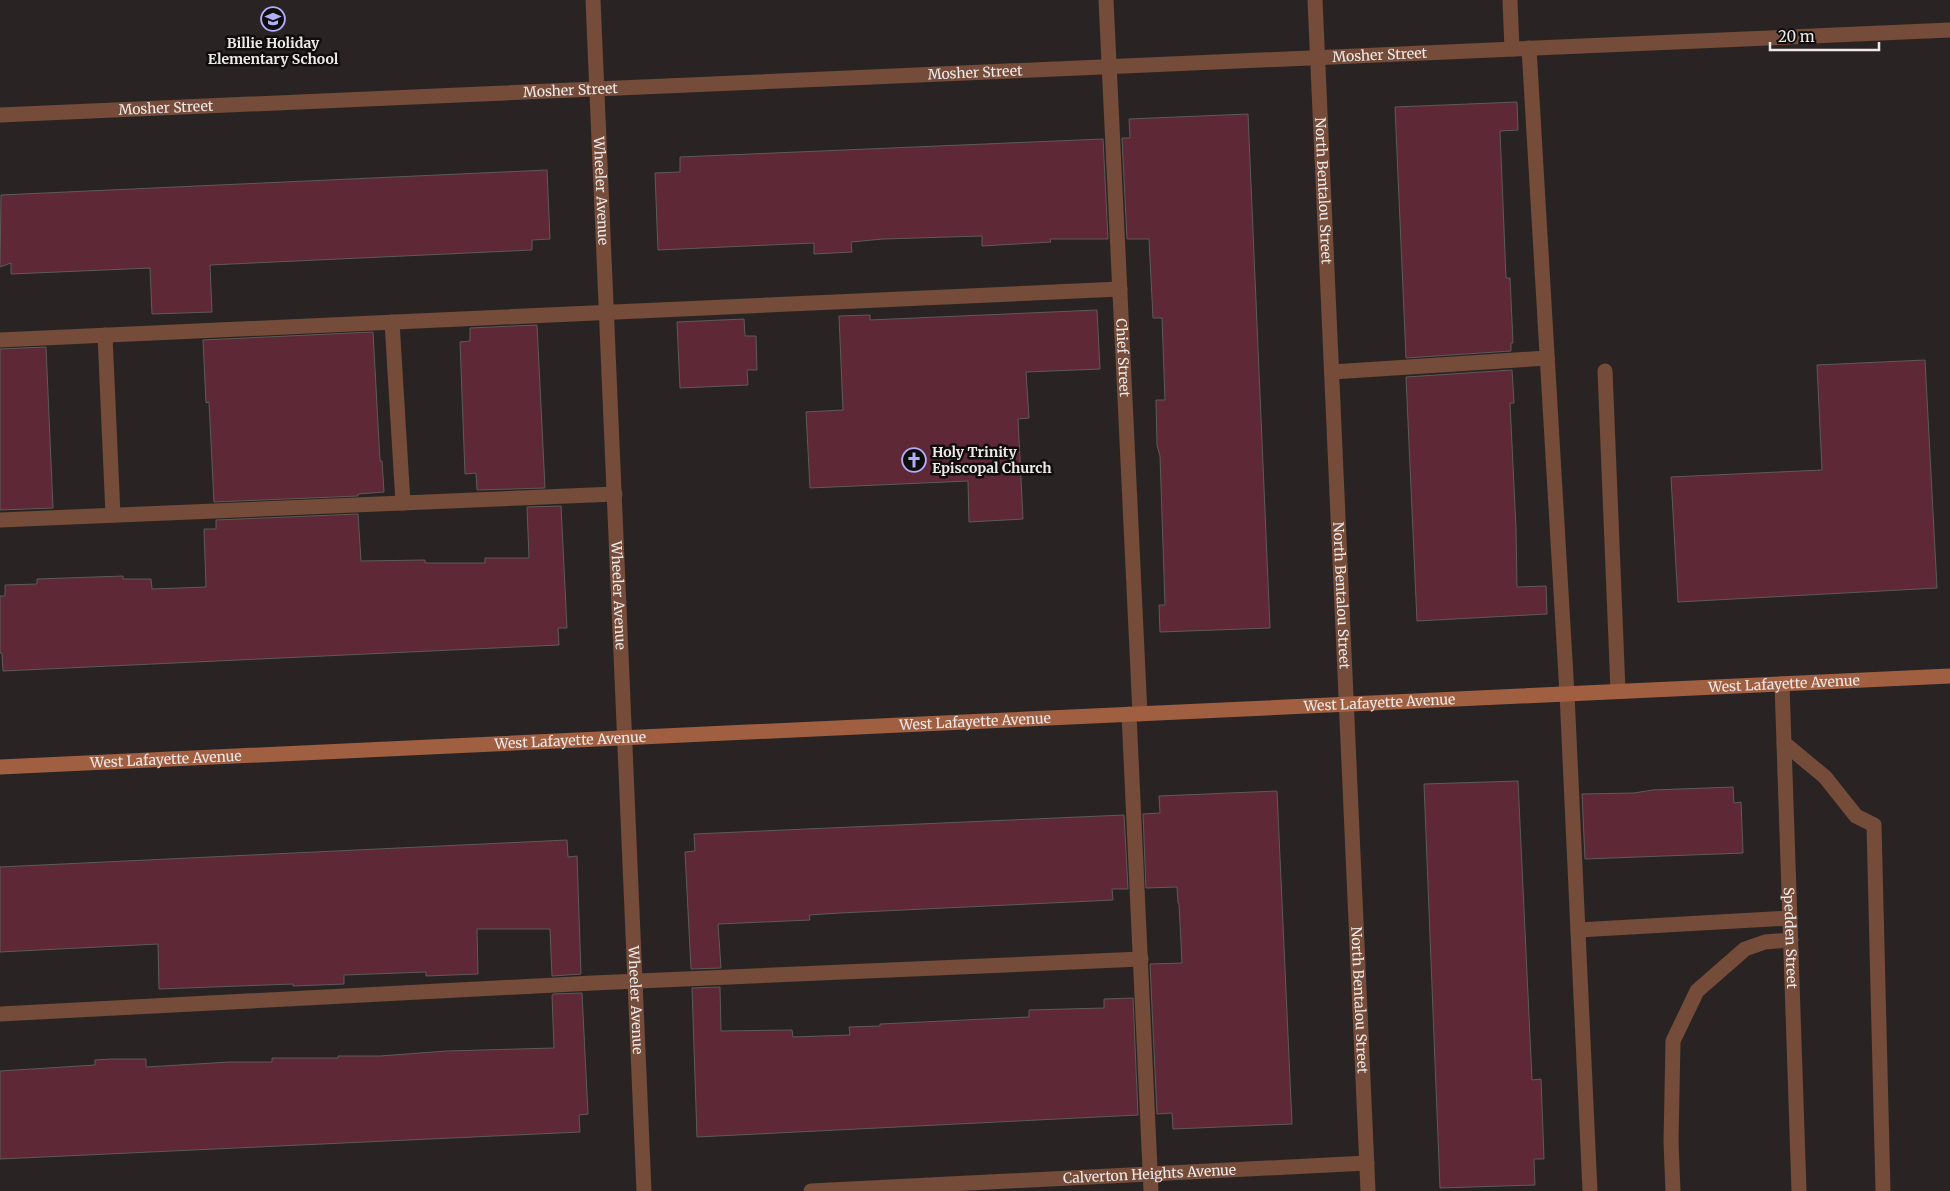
<svg xmlns="http://www.w3.org/2000/svg" width="1950" height="1191" viewBox="0 0 1950 1191" font-family="Merriweather,serif">
<rect width="100%" height="100%" fill="#292423"/>
<g fill="#5e2837" stroke="#5f595a">
<path d="M1517 102 1518 130 1500 131 1506 278H1510L1513 343H1511V351L1406 358 1395 107Z"/>
<path d="M1248 114 1270 628 1160 632 1159 605H1165L1160 456 1157 445 1156 400H1165L1162 318H1153L1149 239H1127L1122 138H1130L1129 119Z"/>
<path d="M1103 139 1108 239H1050L1051 242 982 246V236L883 239 851 242 852 252 814 254V243L658 250 655 173 680 172V157Z"/>
<path d="M547 170 550 239 532 240V250L210 265 212 312 152 314 150 268 11 274V263L0 267 1 195Z"/>
<path d="M1097 310 1100 369 1026 372 1029 418 1018 419 1023 519 969 522 968 481 810 488 806 412 843 410 839 316 870 315V320Z"/>
<path d="M744 319 745 336H756L757 370H747L748 385 680 388 677 322Z"/>
<path d="M537 325 545 488 477 490 476 473 465 474 460 342 470 341V328Z"/>
<path d="M373 332 380 461H382L384 492 358 494V496L214 502 209 402 206 403 203 340Z"/>
<path d="M46 347 53 508 0 510V349Z"/>
<path d="M1925 360 1937 588 1678 602 1671 477 1822 470 1817 365Z"/>
<path d="M1512 370 1514 403H1510L1516 528 1517 587 1546 586 1547 614 1417 621 1406 377Z"/>
<path d="M561 506 567 628H558L559 645 3 671 2 653H0V596H5V585L37 584V579L123 576V579H151L152 589 206 587 204 529H216V520L358 514 361 561 425 560V563H485V558H529L527 507Z"/>
<path d="M1518 781 1532 1080 1541 1079 1544 1159H1534L1535 1185 1440 1188 1424 784Z"/>
<path d="M1733 787 1734 803 1741 802 1743 853 1585 859 1582 794 1634 793 1653 790Z"/>
<path d="M1277 791 1292 1124 1173 1129 1172 1113 1157 1114 1150 964 1182 963 1179 903H1178L1177 887 1146 888 1143 814 1160 813 1159 796Z"/>
<path d="M1124 815 1128 889H1112L1113 900 840 913 809 915 810 920 718 924 721 968 691 969 685 852 695 851 694 834Z"/>
<path d="M567 840 568 857 577 856 581 974 552 976 550 929H477L478 974 426 976V972L344 975V984L293 986V984L159 989 158 944 0 952V867Z"/>
<path d="M720 987 721 1031 792 1030 793 1037 850 1035 849 1027 880 1026V1024L1029 1017V1010L1104 1008V999L1133 998 1138 1115 697 1137 692 988Z"/>
<path d="M582 993 588 1114 579 1115 580 1132 0 1159V1071L95 1065V1060L112 1059H146V1067L230 1062H272V1058H338V1056H380L447 1051 554 1048 552 996 553 994Z"/>
</g>
<g fill="none" stroke-linecap="round" stroke-linejoin="round">
<g stroke="#754b39" stroke-width="15">
<path id="s1" d="M1106 0 1140 714"/>
<path d="M1510 0 1512 49"/>
<path d="M1529 48 1567 694 1590 1191"/>
<path d="M392 322 403 503"/>
<path d="M105 335 113 515"/>
<path d="M0 340 1120 289"/>
<path d="M1605 371 1618 691"/>
<path d="M1332 372 1547 358"/>
<path d="M0 520 615 494"/>
<path d="M1129 714 1151 1191"/>
<path d="M1784 743 1825 777 1856 816 1874 825 1883 1191"/>
<path d="M1578 930 1790 918"/>
<path d="M0 1014 593 983 1141 959"/>
<path d="M1673 1191 1671 1142 1673 1041 1697 991 1745 949 1765 942 1791 940"/>
</g>
<g stroke="#754b39" stroke-width="15">
<path id="s2" d="M593 0 644 1191"/>
<path id="s3" d="M0 115 1950 30"/>
<path id="s4" d="M1782 684 1799 1191"/>
<path id="s5" d="M811 1191 1367 1163"/>
</g>
<path stroke="#754b39" stroke-width="15" id="s6" d="M1315 0 1368 1191"/>
<path stroke="#a15f42" stroke-width="15" id="s7" d="M0 767 1950 676"/>
</g>
<defs>
<g id="school-ring" transform="scale(1.25)"><circle r="9.5" fill="#100e0d" stroke="#b2adf9" stroke-width="1.5"/><path d="M0-5L7-2L0 1L-7-2ZM-4 1L0 2.5L4 1V4Q0 6-4 4Z" fill="#b2adf9"/></g>
<g id="church-ring" transform="scale(1.25)"><circle r="9.5" fill="#100e0d" stroke="#b2adf9" stroke-width="1.5"/><path d="M-1.2-6h2.4v3.5h3.3v2.4h-3.3V6h-2.4V-.1h-3.3v-2.4h3.3Z" fill="#b2adf9"/></g>
</defs>
<g fill-rule="evenodd">
<use href="#school-ring" x="273" y="19"/>
<use href="#church-ring" x="914" y="460"/>
</g>
<g text-anchor="middle" dominant-baseline="central" stroke-width="5" stroke-linejoin="round" paint-order="stroke">
<g font-size="14" font-weight="bold" fill="#ede9e8" stroke="#100e0d">
<text x="273" y="43">Billie Holiday<tspan x="273" dy="16">Elementary School</tspan></text>
<text x="932" y="452" text-anchor="start">Holy Trinity<tspan x="932" dy="16">Episcopal Church</tspan></text>
</g>
<g font-size="14" fill="#ede9e8" stroke="#100e0d">
<text stroke="none"><textPath href="#s3" startOffset="1381">Mosher Street</textPath></text>
<text stroke="none"><textPath href="#s3" startOffset="976">Mosher Street</textPath></text>
<text stroke="none"><textPath href="#s3" startOffset="571">Mosher Street</textPath></text>
<text stroke="none"><textPath href="#s3" startOffset="166">Mosher Street</textPath></text>
<text stroke="none"><textPath href="#s2" startOffset="191">Wheeler Avenue</textPath></text>
<text stroke="none"><textPath href="#s6" startOffset="191">North Bentalou Street</textPath></text>
<text stroke="none"><textPath href="#s1" startOffset="358">Chief Street</textPath></text>
<text stroke="none"><textPath href="#s2" startOffset="596">Wheeler Avenue</textPath></text>
<text stroke="none"><textPath href="#s6" startOffset="596">North Bentalou Street</textPath></text>
<text stroke="none"><textPath href="#s7" startOffset="1786">West Lafayette Avenue</textPath></text>
<text stroke="none"><textPath href="#s7" startOffset="1381">West Lafayette Avenue</textPath></text>
<text stroke="none"><textPath href="#s7" startOffset="976">West Lafayette Avenue</textPath></text>
<text stroke="none"><textPath href="#s7" startOffset="571">West Lafayette Avenue</textPath></text>
<text stroke="none"><textPath href="#s7" startOffset="166">West Lafayette Avenue</textPath></text>
<text stroke="none"><textPath href="#s4" startOffset="254">Spedden Street</textPath></text>
<text stroke="none"><textPath href="#s2" startOffset="1001">Wheeler Avenue</textPath></text>
<text stroke="none"><textPath href="#s6" startOffset="1001">North Bentalou Street</textPath></text>
<text stroke="none"><textPath href="#s5" startOffset="339">Calverton Heights Avenue</textPath></text>
</g>
</g>
<path d="M1770 42v8h109v-8" fill="none" stroke="#ede9e8" stroke-width="2.5"/>
<text x="1778" y="42" font-size="15" fill="#ede9e8" stroke="#100e0d" stroke-width="4" paint-order="stroke">20 m</text>
</svg>
